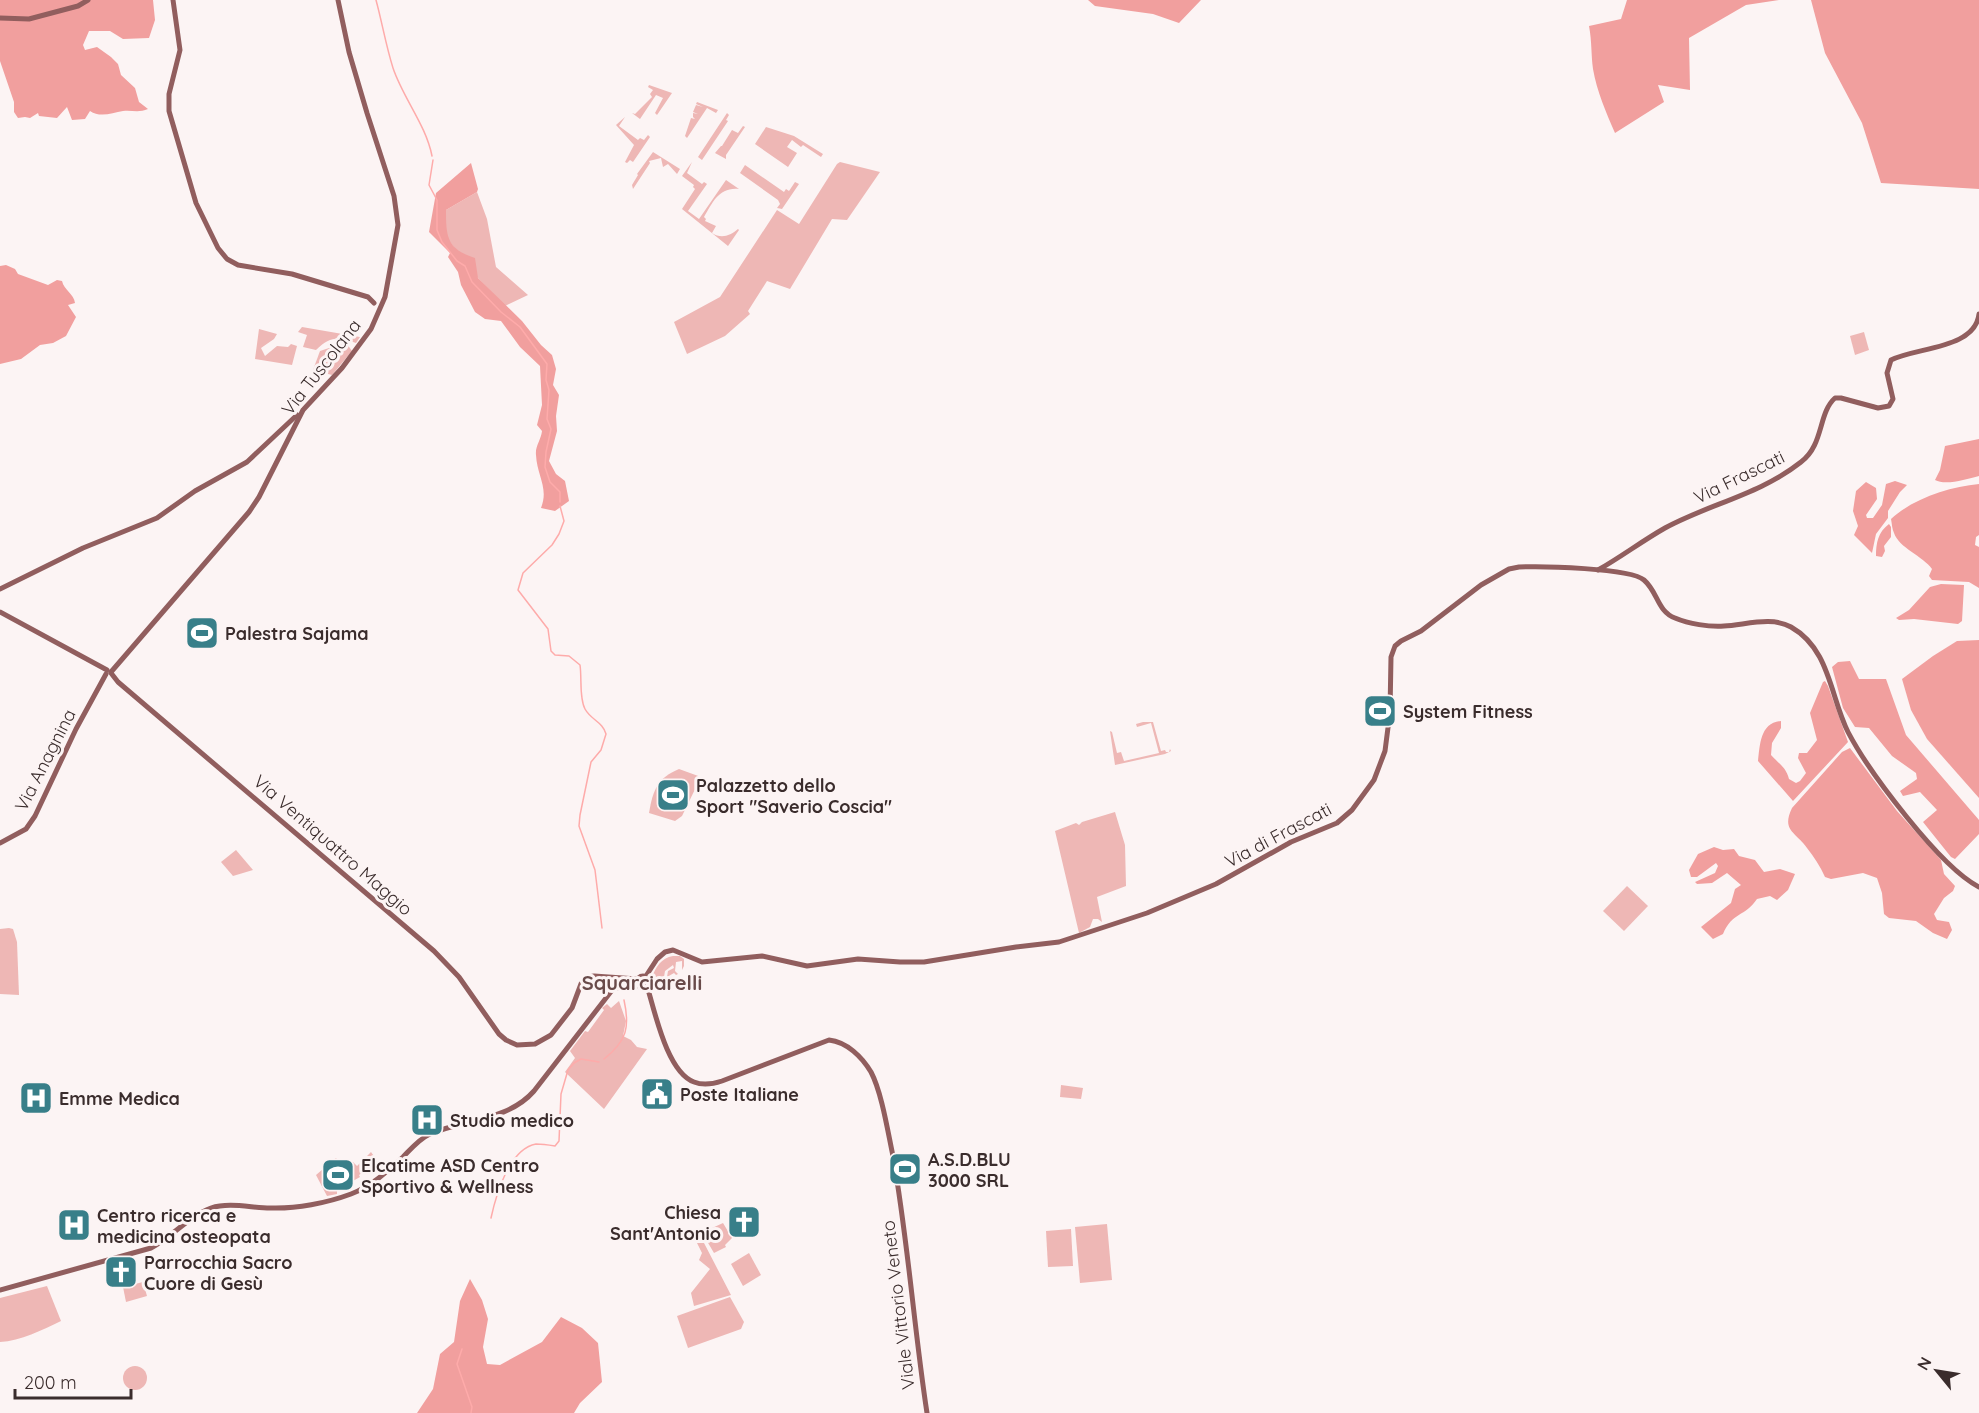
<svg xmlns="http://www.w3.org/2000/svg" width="1979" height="1413" viewBox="0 0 1979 1413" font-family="Quicksand,sans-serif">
<rect width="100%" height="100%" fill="#fcf4f4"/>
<g fill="#eeb7b5">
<path d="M649 85 672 93 657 115 655 113 663 98 656 95 640 119 632 113 635 114 652 97 650 94 653 90 648 87Z"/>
<path d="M697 102 718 110 716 113 707 108 687 138 685 136 691 118 695 119 693 117V113L698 114 693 112 696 105 703 107 696 104Z"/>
<path d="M727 113 729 115 726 120 728 121 702 160 698 157Z"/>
<path d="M625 117 619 126 638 140 640 138 644 140 648 135 650 137 633 162 630 160 627 163 625 162 634 145 616 125Z"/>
<path d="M743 126 745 127 726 155V159L715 153 721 146H722L732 130 738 133Z"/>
<path d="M766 127 794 136 823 154 821 157 803 145 801 147 792 140 787 147 797 153 788 167 755 144Z"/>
<path d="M653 152 680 169 677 174 668 164 663 167 661 158 649 161 650 163 633 189 632 185 638 175 637 174Z"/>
<path d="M692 162 687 173 702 184 704 182 707 184 688 211 699 219 726 180 739 189C719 187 713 202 704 217L706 219 705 221 716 226 712 233C721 239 730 236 738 229L739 230 728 246 682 209 695 189 693 187 694 185 682 176Z"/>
<path d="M840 162 880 172 847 220 832 219 790 289 767 281 748 311 750 314 725 336 687 354 674 322 720 297 777 210 799 224 837 164Z"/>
<path d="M745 165 784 192 786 189 789 191 795 182 799 184 782 209 777 208 780 204 778 200 740 173Z"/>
<path d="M477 192 487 219 496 267 528 295 505 306 478 278 446 237V210Z"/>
<path d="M302 327 360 337 356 343C339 336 330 336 316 350L303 347 307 335 298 332Z"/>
<path d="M259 329 277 334 274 339 261 348 265 356 277 346 288 347 291 344 297 346 292 365 255 359Z"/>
<path d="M1864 332 1869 350 1855 355 1850 336Z"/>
<path d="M341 344H347L352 351 332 375 313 370 320 351Z"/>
<path d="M1143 722H1153L1161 751 1165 750 1166 752H1169L1170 749 1171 751 1165 754 1115 765 1110 731 1112 732 1117 753 1121 752 1124 761 1159 753 1151 723 1137 727 1136 724Z"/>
<path d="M679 769 701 777 682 816 675 821 649 813C653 789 658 778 679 769Z"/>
<path d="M1115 812 1125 845 1126 886 1097 897 1102 922 1098 919H1093L1090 927 1079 933 1055 831 1076 823 1079 825 1082 822Z"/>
<path d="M236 850 253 870 233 876 221 862Z"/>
<path d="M1627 886 1648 906 1624 931 1603 911Z"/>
<path d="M9 928 13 929 17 942 19 995 0 994V929Z"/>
<path d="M673 956H680L684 959V966L682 970V961L676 962 675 971 678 974 676 975 674 973 667 977 668 971 674 968 673 965 665 971 664 977H652C656 967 661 958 673 956Z"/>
<path d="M619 1001 626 1021 623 1036 631 1040 637 1047 647 1049 604 1109 565 1072 575 1058 570 1051 585 1031 588 1032 604 1010 602 1008 607 1004 611 1008Z"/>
<path d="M1061 1085 1083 1088 1081 1099 1060 1097Z"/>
<path d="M371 1152 376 1159 366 1166V1170L359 1175 360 1177 337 1190V1194L327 1196 316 1175 336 1158 345 1169 353 1162 357 1166Z"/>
<path d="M723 1223 732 1238 725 1245 726 1247 714 1253 704 1236 709 1234 710 1229Z"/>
<path d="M1107 1224 1112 1280 1080 1283 1075 1227Z"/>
<path d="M1071 1229 1073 1266 1048 1267 1046 1231Z"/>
<path d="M697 1243H704L731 1295 694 1306 691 1293 710 1269 699 1260 702 1253Z"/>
<path d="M749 1253 761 1275 743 1286 731 1264Z"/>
<path d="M143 1282 147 1296 126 1302 123 1287Z"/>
<path d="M47 1286 61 1321C42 1330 21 1341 0 1342V1298Z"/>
<path d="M730 1297 744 1322 741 1329 688 1348 677 1316Z"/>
<circle cx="135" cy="1378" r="12"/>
</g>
<g fill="#f19f9e">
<path d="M0 0H153L155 20 149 38 123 39 110 31H89L83 45 85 50 97 47 111 57 118 64 121 75 135 88 139 102 148 109C139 113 132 110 123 111 112 113 100 118 90 111L85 119 72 120 67 107 57 118 39 116 38 113 30 118 25 117 18 118 14 112V102L0 61Z"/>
<path d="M1088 0H1201L1179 23 1153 14 1095 6Z"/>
<path d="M1627 0H1779L1746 5 1689 38 1690 90 1658 85 1664 102 1615 133C1606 112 1597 92 1593 69 1591 54 1592 42 1589 26L1621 19Z"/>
<path d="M1811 0H1979V189L1881 183 1862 123 1825 53Z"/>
<path d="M471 163 478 189 477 192 446 210C446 237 447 249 475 258L478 278 522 321 541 345 552 355 556 369 553 385 559 395 556 416 557 431 549 461 556 474 565 481 569 501 555 511 541 508C549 488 537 476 536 455 535 446 541 440 542 431L537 425 542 405 540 366 520 347 501 321 485 319 475 312 461 285 458 272 448 257 450 253 429 232 436 193Z"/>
<path d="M6 265 15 269 18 274 48 285 57 280 62 281C64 290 74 294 75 303L68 305 76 317 66 336 53 343 40 345 21 359 0 364V266Z"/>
<path d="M1979 439V476C1966 479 1946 486 1935 480L1940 470 1945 446Z"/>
<path d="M1895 481 1907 485 1900 492 1888 511V518L1876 534 1872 553 1854 535 1858 526 1853 511 1856 491 1866 482 1876 488 1877 499 1866 515 1867 518H1873L1882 505 1886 484Z"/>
<path d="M1979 484V535L1976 537 1975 545 1979 547V588L1969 582 1932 580 1929 576 1932 569C1923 556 1899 548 1894 533 1892 529 1892 524 1891 519 1914 498 1949 487 1979 484Z"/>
<path d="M1889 524 1891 527V537L1884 546 1885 551 1882 557 1876 556C1876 543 1878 532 1889 524Z"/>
<path d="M1941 584 1964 585 1962 621 1958 624 1914 619 1899 620 1896 618 1909 610 1930 587Z"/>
<path d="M1979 640V798L1927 739 1911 710 1902 679 1933 656 1957 641Z"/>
<path d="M1850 661 1859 679H1886L1906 735 1979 820V834L1955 859 1951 857 1923 822 1937 810 1920 792 1903 796 1900 791 1917 779 1916 773 1892 756 1869 728 1855 727 1843 708 1832 667 1838 662Z"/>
<path d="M1825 681 1828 686 1848 742 1793 801 1758 761C1760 745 1760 723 1781 721V728L1772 743 1771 755C1779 764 1786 767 1789 779L1796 783 1800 781 1806 773 1798 758 1799 753H1807L1817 740 1810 713 1823 682Z"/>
<path d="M1850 748 1897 811 1941 860 1944 874 1955 886 1953 891 1944 898 1934 914 1937 920 1949 922 1952 930 1947 939 1933 933 1916 921 1889 918 1884 914 1882 893 1877 878 1863 873 1831 879 1825 877C1820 866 1814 857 1807 848 1796 832 1781 831 1792 808L1842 752Z"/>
<path d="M1714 847 1723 850 1734 849 1739 856 1755 860 1764 872 1780 869 1795 874 1788 890 1777 900 1770 896 1757 899C1745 917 1732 912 1723 934L1713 939 1701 927 1731 903 1735 889 1741 885 1727 873 1712 883 1697 884 1695 882 1715 873 1718 866 1716 863 1697 877H1691L1689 870 1698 854Z"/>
<path d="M470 1279 482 1300 488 1319 483 1347 487 1364 500 1365 542 1342 561 1317 582 1328 598 1343 602 1382 580 1403 574 1413H417L433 1389 440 1354 454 1342 460 1301Z"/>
</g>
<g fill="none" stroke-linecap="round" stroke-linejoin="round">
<g stroke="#feabaa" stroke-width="1.5">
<path d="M376 0C382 22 386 46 393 68 403 98 426 125 432 156"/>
<path d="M433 160 429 185 437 200V230L442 242 457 261 465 266 472 282 501 312 520 327 547 364 546 380 549 390 547 419 551 429 546 452 545 467 550 482 560 492V502"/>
<path d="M560 506 564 521 559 534 552 545 523 573 518 590 548 629 551 651 555 655 569 656 580 665C582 678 579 698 585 709 591 720 603 722 606 734L601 750 591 762 580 815 579 826 595 870 602 928"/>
<path d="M604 1059C627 1041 630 1027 624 1000"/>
<path d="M491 1218C496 1195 509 1149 536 1144 542 1144 549 1145 555 1146L559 1141 561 1094 568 1070 574 1063 581 1059 599 1062"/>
<path d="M462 1349 457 1364 472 1407 471 1413"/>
</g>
<g stroke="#915e5e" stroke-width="5">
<path d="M173 0 180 50 169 94V111L196 203 218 248 227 259 238 265 292 274 368 297 374 303"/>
<path d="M0 18 29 19 78 6 88 0"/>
<path d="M1598 570C1621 557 1642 541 1665 528 1709 504 1761 494 1801 462 1824 445 1818 413 1835 398H1841L1878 408 1889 406 1893 399 1887 373 1891 360C1917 347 1975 349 1979 314"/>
<path d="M0 589 83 548 157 518 195 491 247 462 297 415"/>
<path d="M0 612 107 670"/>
<path d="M111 672 249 512 259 497 303 410 342 368 371 329 385 297 398 225 394 196 367 113 349 52 338 0"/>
<path d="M111 673 118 682 434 951 459 977 499 1034 506 1040 517 1045 535 1044 551 1035 572 1008 581 984 587 977 594 976 637 979"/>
<path d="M0 843 26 829 35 816 76 729 106 674"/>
<circle cx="643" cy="982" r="6"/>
<path d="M646 976 657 959 665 952 673 950 702 962 762 956 807 966 858 959 900 962H924L1016 947 1059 942 1147 913 1216 884 1291 842 1337 823 1352 810 1374 780 1385 751 1390 712 1391 657 1395 646 1401 641 1421 631 1481 585 1509 569 1519 567C1541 566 1630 568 1644 580 1658 592 1657 611 1675 618 1689 624 1709 627 1724 626 1745 625 1772 616 1791 627 1830 649 1830 696 1848 732 1869 772 1940 867 1979 887"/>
<path d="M647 986C655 1012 667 1072 694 1082 704 1086 713 1084 722 1081L829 1040C847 1042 862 1057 871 1072 882 1093 888 1133 893 1156 908 1241 914 1328 927 1413"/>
<path d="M0 1290 151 1248C172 1237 189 1216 211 1208 229 1202 252 1208 270 1208 296 1209 327 1203 351 1194 371 1186 387 1172 403 1157 411 1149 419 1139 430 1134 464 1119 508 1121 534 1091L613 989 637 983"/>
</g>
</g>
<defs>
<g id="stadium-square" transform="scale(1.725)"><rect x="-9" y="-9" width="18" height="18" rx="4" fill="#387f89" stroke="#fcf4f4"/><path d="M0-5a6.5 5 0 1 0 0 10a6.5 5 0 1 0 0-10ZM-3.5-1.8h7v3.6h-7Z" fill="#fff"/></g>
<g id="civic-square" transform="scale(1.725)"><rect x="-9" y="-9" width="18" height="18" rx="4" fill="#387f89" stroke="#fcf4f4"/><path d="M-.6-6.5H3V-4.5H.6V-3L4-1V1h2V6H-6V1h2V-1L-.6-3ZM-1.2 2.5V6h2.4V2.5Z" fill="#fff"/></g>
<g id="hospital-square" transform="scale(1.725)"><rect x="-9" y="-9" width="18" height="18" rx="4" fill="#387f89" stroke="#fcf4f4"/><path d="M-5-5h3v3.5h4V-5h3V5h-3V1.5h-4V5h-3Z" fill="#fff"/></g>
<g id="church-square" transform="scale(1.725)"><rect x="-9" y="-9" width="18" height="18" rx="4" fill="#387f89" stroke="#fcf4f4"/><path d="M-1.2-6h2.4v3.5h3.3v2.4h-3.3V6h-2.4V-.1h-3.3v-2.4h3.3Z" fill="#fff"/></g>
</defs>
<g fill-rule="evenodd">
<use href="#stadium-square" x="202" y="633"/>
<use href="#stadium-square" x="1380" y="711"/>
<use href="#stadium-square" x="673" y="795"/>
<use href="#civic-square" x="657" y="1094"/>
<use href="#hospital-square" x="36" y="1098"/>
<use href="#hospital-square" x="427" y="1120"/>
<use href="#stadium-square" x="905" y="1169"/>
<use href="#stadium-square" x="338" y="1175"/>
<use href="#church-square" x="744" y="1222"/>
<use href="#hospital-square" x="74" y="1225"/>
<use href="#church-square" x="121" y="1272"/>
</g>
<g text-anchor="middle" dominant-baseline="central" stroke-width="6" stroke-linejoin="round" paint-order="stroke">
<g font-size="18" fill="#3a2c2c" stroke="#fcf4f4">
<text transform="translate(321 367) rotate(-52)">Via Tuscolana</text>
<text transform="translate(1739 477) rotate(-26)">Via Frascati</text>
<text transform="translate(45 760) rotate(-63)">Via Anagnina</text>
<text transform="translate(1278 835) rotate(-28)">Via di Frascati</text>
<text transform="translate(333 845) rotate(41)">Via Ventiquattro Maggio</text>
<text transform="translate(898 1305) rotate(-97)">Viale Vittorio Veneto</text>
</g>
<g font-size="18" font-weight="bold" fill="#3a2c2c" stroke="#fcf4f4" text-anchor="start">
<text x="225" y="633">Palestra Sajama</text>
<text x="1403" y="711">System Fitness</text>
<text x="696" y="785">Palazzetto dello<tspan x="696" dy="21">Sport "Saverio Coscia"</tspan></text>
<text x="680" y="1094">Poste Italiane</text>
<text x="59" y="1098">Emme Medica</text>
<text x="450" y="1120">Studio medico</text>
<text x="928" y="1159">A.S.D.BLU<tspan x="928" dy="21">3000 SRL</tspan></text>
<text x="361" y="1165">Elcatime ASD Centro<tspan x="361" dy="21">Sportivo &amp; Wellness</tspan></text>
<text x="721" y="1212" text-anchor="end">Chiesa<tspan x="721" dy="21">Sant'Antonio</tspan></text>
<text x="97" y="1215">Centro ricerca e<tspan x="97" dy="21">medicina osteopata</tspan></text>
<text x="144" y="1262">Parrocchia Sacro<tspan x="144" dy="21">Cuore di Gesù</tspan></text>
</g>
<g font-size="20" font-weight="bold" fill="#694b4a" stroke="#fcf4f4">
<text x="642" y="982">Squarciarelli</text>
</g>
</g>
<g transform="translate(1937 1371) rotate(300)" stroke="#fcf4f4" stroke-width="4.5" paint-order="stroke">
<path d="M0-4.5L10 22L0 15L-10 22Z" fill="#3a2c2c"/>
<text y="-9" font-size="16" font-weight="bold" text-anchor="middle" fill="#3a2c2c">N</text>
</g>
<path d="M15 1389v9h116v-9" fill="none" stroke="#3a2c2c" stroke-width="3"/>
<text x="24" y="1389" font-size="18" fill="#3a2c2c" stroke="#fcf4f4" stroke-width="4.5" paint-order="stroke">200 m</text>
</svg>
